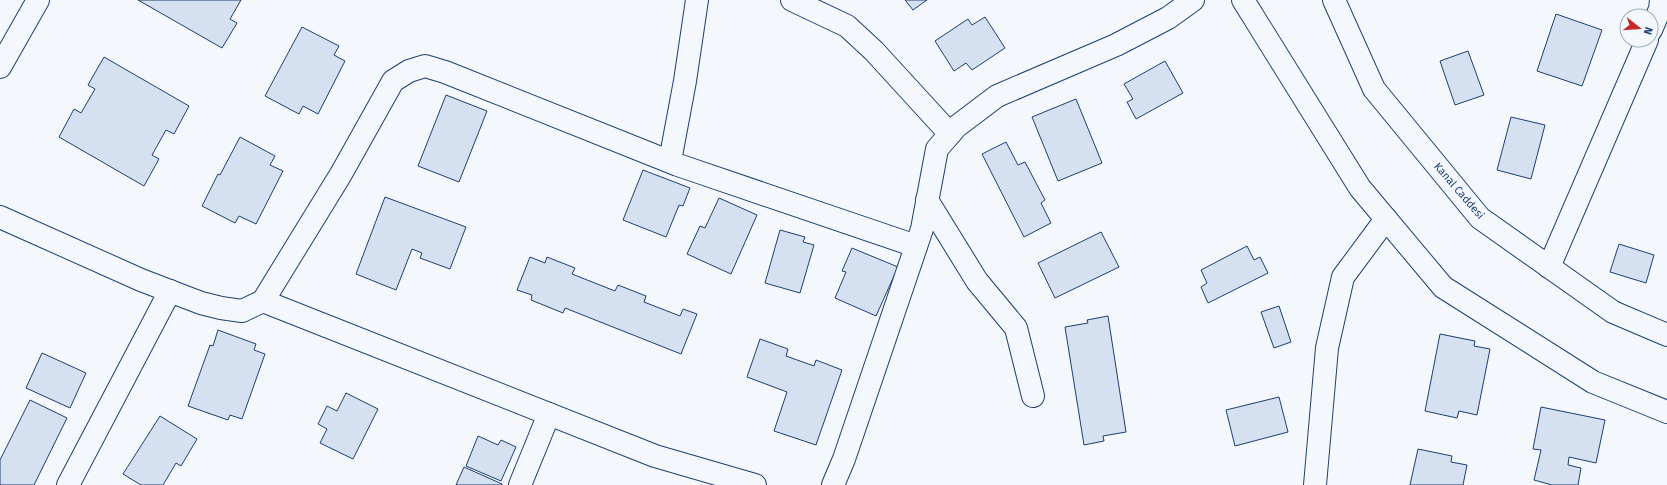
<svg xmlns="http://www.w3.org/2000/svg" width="1667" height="485" viewBox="0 0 1667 485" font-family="'Fira Sans',sans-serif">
<rect width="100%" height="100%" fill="#f4f7fb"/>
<g fill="#d5e0f0" stroke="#1d3f73">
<path d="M138 0H241L230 19 237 23 222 48Z"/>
<path d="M905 0H927L913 10Z"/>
<path d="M1556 14 1602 30 1582 86 1537 71Z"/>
<path d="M985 17 1005 48 972 70 966 63 954 71 935 41 968 19 972 25Z"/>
<path d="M302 27 339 46 334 55 345 61 318 114 303 106 299 114 265 96Z"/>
<path d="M1468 51 1484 95 1455 105 1440 61Z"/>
<path d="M104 57 189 106 174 134 166 130 152 155 159 159 144 186 59 137 74 109 81 113 95 89 88 85Z"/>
<path d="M1165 61 1183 93 1136 119 1127 102 1133 99 1124 84Z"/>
<path d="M446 95 487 111 459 182 418 166Z"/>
<path d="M1076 99 1102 163 1058 181 1032 117Z"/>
<path d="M1511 117 1545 125 1531 179 1497 170Z"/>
<path d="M240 137 275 156 270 165 283 171 256 224 239 216 235 223 202 206 218 174 220 175Z"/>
<path d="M1006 142 1018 165 1025 162 1045 200 1041 203 1051 223 1024 237 982 154Z"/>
<path d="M643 170 690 188 683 206 679 205 666 237 623 220Z"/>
<path d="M385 197 466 227 450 269 420 258 422 253 412 249 396 290 356 274Z"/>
<path d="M719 198 757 215 731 274 687 254 700 226 705 228Z"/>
<path d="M780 230 805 237 803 242 814 245 800 293 765 283Z"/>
<path d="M1101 232 1119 267 1055 298 1038 263Z"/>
<path d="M1619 244 1654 255 1646 283 1610 272Z"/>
<path d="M1247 246 1254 260 1260 257 1268 273 1208 303 1201 287 1207 283 1201 270Z"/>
<path d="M852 248 898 267 876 316 835 298 846 272 842 271Z"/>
<path d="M530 257 545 263 547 257 575 268 572 274 615 291 618 285 646 296 644 302 680 316 683 309 697 314 681 354 565 308 563 313 531 300 532 295 517 290Z"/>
<path d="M1279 306 1291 342 1274 348 1261 312Z"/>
<path d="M1108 316 1126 432 1103 436 1104 441 1084 445 1065 327 1088 323 1087 320Z"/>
<path d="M218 330 256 344 254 350 265 354 242 419 230 415 228 420 188 406 210 345 213 346Z"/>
<path d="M1440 334 1475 341 1474 346 1490 349 1477 415 1459 411 1457 418 1425 411Z"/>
<path d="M760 339 788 349 786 356 814 366 816 360 842 370 816 445 774 431 787 392 747 377Z"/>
<path d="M42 353 86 373 70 408 26 388Z"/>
<path d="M346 393 378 409 353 459 320 443 327 429 318 424 327 406 337 411Z"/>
<path d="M1279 397 1288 432 1235 446 1226 410Z"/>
<path d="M30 400 67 418 34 485H0V460Z"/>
<path d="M1541 407 1605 420 1596 463 1569 457 1568 465 1581 468 1578 485H1552L1534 480 1541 450 1533 449Z"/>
<path d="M160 416 197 439 181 466 176 463 163 485H141L123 474Z"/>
<path d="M478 436 498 445 501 440 516 447 501 481 466 466Z"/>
<path d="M1418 449 1452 456 1451 462 1467 465 1463 485H1410Z"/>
<path d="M464 467 502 484V485H456Z"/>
</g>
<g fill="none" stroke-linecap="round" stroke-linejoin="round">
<g stroke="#1d3f73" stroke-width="24">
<g id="street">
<path d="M792 0 847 26 874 51 950 134"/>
<path d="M1651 30 1660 9 1661 0"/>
<path d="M670 161 685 81 697 0"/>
<path d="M927 200 977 281 1016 328 1033 396"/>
<path d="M0 217 141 280 201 303 221 308 242 311 263 301 341 174 393 81 409 71 425 66 445 72 678 165 916 246"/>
<path d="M1549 267 1647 40"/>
<path d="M263 301 655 456 755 485"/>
<path d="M68 485 170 291"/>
<path d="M520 485 549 414"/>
<path d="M833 485 844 459 922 229 937 149 956 127 997 96 1116 45 1168 18 1193 0"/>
<path d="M1315 485 1327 348 1343 277 1386 219"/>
</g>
</g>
<g stroke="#1d3f73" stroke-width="24">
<g id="secondary">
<path d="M1243 0 1360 188 1443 287 1593 382 1667 412"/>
<path d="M1334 0 1374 89 1480 218 1613 312 1667 335"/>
<path d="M0 67 38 0"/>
</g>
</g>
<use href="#street" stroke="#f4f7fb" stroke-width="22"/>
<use href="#secondary" stroke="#f4f7fb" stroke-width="22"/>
</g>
<g text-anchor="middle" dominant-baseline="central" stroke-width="3" stroke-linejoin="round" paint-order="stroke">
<g font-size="11" fill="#1d3f73" stroke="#f4f7fb">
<text transform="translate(1459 191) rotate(49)">Kanal Caddesi</text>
</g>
</g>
<g transform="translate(1639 28) rotate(107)"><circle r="19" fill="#f4f7fb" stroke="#9eadc5"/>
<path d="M0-3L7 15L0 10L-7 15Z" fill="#c62828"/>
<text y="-6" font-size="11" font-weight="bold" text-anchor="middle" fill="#1d3f73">N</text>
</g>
</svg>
